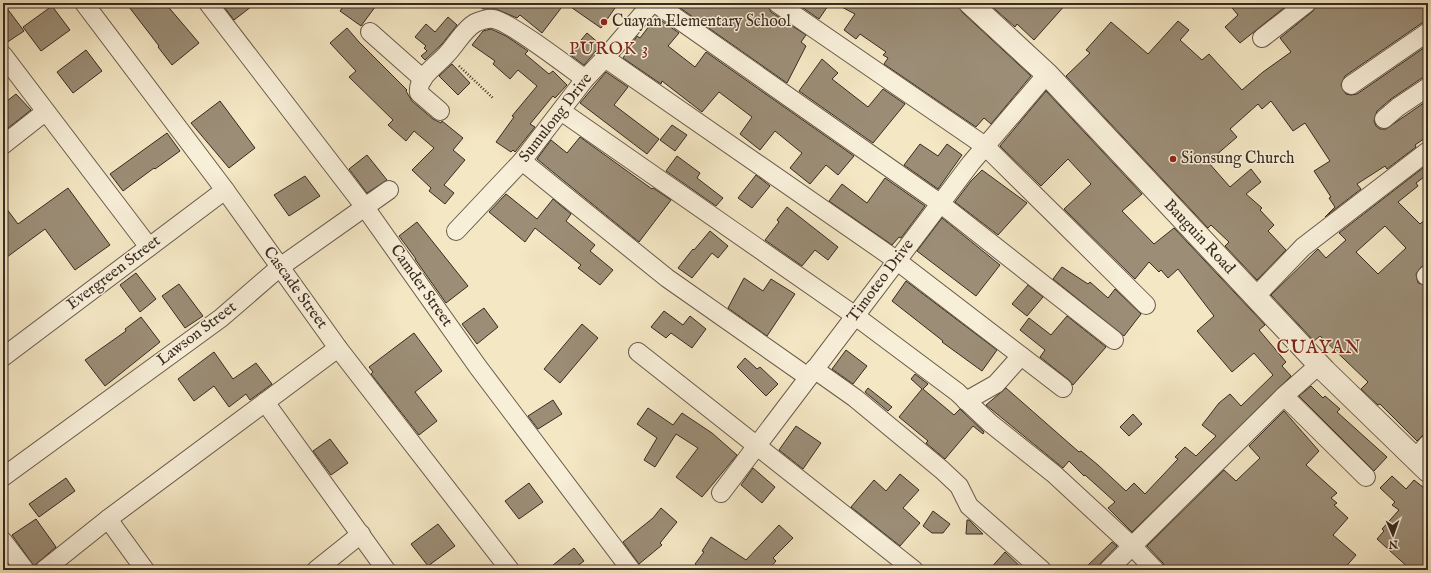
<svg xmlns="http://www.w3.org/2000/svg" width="1431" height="573" viewBox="0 0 1431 573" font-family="'IM FELL English',serif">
<rect width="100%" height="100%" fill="#f4e7c4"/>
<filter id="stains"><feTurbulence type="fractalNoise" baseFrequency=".005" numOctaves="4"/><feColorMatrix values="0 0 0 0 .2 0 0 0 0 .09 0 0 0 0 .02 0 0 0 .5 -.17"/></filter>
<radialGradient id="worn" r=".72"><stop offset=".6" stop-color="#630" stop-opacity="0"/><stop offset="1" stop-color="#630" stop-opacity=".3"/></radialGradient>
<g fill="#9b8d76" stroke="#3a2b21" fill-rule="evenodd">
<path d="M3 3 24 31 3 45Z"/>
<path d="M126 3H165L199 43 172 65 158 47 159 46Z"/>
<path d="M221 3H256L234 20Z"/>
<path d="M346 3H378L361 26 340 11Z"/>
<path d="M474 3H607L615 8 601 28 565 3 542 33 520 15 517 18 496 9H483Z"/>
<path d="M673 3H767L771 12 806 35 801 42 806 46 787 83Z"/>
<path d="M796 3H830L819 19Z"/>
<path d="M834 3H958L962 12 1031 76 991 124 984 118 976 127 884 64 888 58 883 55 886 52 860 34 856 39 844 30 855 14Z"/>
<path d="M988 3H1067L1034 40 1017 24 1015 27Z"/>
<path d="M1228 3H1290L1240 43 1225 27 1238 15Z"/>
<path d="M1317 3H1428V22L1422 23 1345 76 1341 85 1346 94 1351 95 1357 94 1428 45V77L1422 78 1391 99 1377 111 1374 121 1376 126 1380 129H1386L1428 100V136L1415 145 1416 147 1387 169 1385 166 1357 184 1361 189 1325 217 1335 207 1329 198 1331 197 1314 171 1330 161 1305 123 1293 131 1271 101 1262 109 1258 104 1230 129 1237 137 1208 162 1230 187 1251 169 1261 182 1246 194 1262 208 1260 210 1274 225 1268 231 1286 250 1257 280 1225 246 1229 242 1211 225 1208 228 1066 76 1090 53 1086 50 1111 22 1148 54 1178 21 1189 30 1180 40 1202 60 1209 54 1242 90 1263 72 1291 52 1280 38 1313 11Z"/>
<path d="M52 6 70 30 41 51 23 27Z"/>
<path d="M448 17 457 25 442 44 425 60 421 56 427 51 424 48 426 46 415 37 426 24 435 32Z"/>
<path d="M656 17 679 33 668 46 695 67 706 52 854 156 838 175 826 165 810 184 790 168 802 153 775 131 760 150 740 134 752 117 719 92 702 112 662 81 661 84 623 58 637 36 640 38Z"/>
<path d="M347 28 359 42 407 90 406 91 412 101 433 119 441 123 442 121 463 138 453 150 465 160 444 185 454 193 445 204 429 191 431 188 412 170 434 148 414 131 406 141 388 125 393 120 349 77 356 71 330 43Z"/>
<path d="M491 29 506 36 528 51 525 54 549 74 553 71 567 85 555 98 553 96 530 124 535 127 515 152 513 150 511 152 496 142 514 117 512 116 537 86 518 70 510 79 493 64 495 61 472 45 483 31Z"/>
<path d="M587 33 601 45 584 65 569 54Z"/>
<path d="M86 50 102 71 73 93 57 72Z"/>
<path d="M822 59 838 73 832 79 868 107 883 89 905 104 873 143 799 91Z"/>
<path d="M452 64 470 83 458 95 439 76Z"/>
<path d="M606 72 628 87 614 105 659 139 647 154 580 103Z"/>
<path d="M1046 91 1142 194 1122 211 1154 244 1174 228 1265 325 1259 330 1286 362 1282 366 1291 376 1132 532 1108 508 1115 502 1085 475 1084 476 1069 461 1063 468 986 405 1006 388 1079 452 1081 451 1098 465 1126 491 1134 483 1145 494 1178 459 1175 457 1185 447 1196 456 1216 436 1202 425 1219 403 1230 394 1241 406 1273 375 1254 353 1232 372 1197 331 1214 316 1178 269 1168 278 1161 270 1159 272 1149 262 1135 279 1064 209 1091 184 1068 159 1041 186 1000 146Z"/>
<path d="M16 94 31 110 3 132V104Z"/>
<path d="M220 101 255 148 229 168 191 123Z"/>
<path d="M672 125 687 135 675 151 660 140Z"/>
<path d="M167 133 180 151 155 169 154 168 123 191 110 174Z"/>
<path d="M580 137 652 189 653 188 671 200 639 242 537 159 551 140 567 153Z"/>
<path d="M920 144 938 156 947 144 962 155 938 189 904 165Z"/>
<path d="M367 155 387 180 367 193 349 169Z"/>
<path d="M677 156 700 173 697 178 723 198 716 206 666 171Z"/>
<path d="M1428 164V174L1416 183 1418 186 1398 202 1420 224 1428 217V264L1421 267 1416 274 1418 283 1428 286V434H1424L1417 441 1380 404 1378 405 1361 389 1368 382 1320 336 1314 341 1271 295 1318 249 1326 258 1346 240 1339 233ZM1385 226 1406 248 1378 274 1356 252Z"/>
<path d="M982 170 1027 203 998 235 955 202 971 181Z"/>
<path d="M756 175 770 186 752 208 738 198Z"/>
<path d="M305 176 320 196 289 216 274 195Z"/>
<path d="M885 178 925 206 901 238 899 237 892 245 829 201 842 184 867 203Z"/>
<path d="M68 188 110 245 75 270 45 229 3 260V204L18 224Z"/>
<path d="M506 194 537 219 553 199 571 214 566 221 595 245 590 251 613 270 600 285 578 268 581 265 535 228 525 242 489 212Z"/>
<path d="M787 207 838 247 828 260 815 250 802 266 765 240 779 222 777 220Z"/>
<path d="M942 218 1000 265 976 296 917 251Z"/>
<path d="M417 222 468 286 446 303 415 259H416L399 236Z"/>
<path d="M710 231 728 246 718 258 712 253 692 278 678 268 693 249 694 250Z"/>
<path d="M1062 267 1088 284 1090 282 1108 298 1115 289 1141 314 1124 336 1053 279Z"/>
<path d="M136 273 156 299 140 312 120 285Z"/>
<path d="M744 278 763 291 771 279 795 294 767 336 728 308Z"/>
<path d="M906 281 997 350 982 371 942 342 943 341 892 301Z"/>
<path d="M179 284 203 316 185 328 162 296Z"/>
<path d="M1028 285 1043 297 1027 316 1012 304Z"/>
<path d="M484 308 498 327 477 344 462 324Z"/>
<path d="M664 311 683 325 690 316 706 329 692 348 671 333 666 338 651 327Z"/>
<path d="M1067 316 1106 347 1073 385 1069 380 1040 357 1045 350 1020 330 1029 318 1051 335Z"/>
<path d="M141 317 160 342 105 386 85 360 126 331 125 329Z"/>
<path d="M582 324 598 338 560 383 544 369Z"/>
<path d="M414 333 442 371 415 392 437 421 419 435 371 374 373 372 369 367Z"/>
<path d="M846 350 867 366 853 384 832 369Z"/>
<path d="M214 352 233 379 256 363 272 384 250 400 246 394 229 407 214 386 194 401 178 379Z"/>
<path d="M745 358 757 369 760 367 778 384 766 396 737 367Z"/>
<path d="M915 374 928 384 923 389 954 415 960 409 984 432 983 434 973 426 945 459 926 443 928 441 899 417 922 389 911 379Z"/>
<path d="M1311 386 1323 398 1325 396 1340 409 1337 412 1387 457 1374 471 1299 396Z"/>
<path d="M868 388 892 407 888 411 865 392Z"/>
<path d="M553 400 562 414 538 429 528 416Z"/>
<path d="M648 408 673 425 682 413 712 433 737 455 702 497 676 477 698 448 676 434 655 467 644 460 657 438 637 424Z"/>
<path d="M1284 411 1319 451 1306 465 1337 493 1331 498 1337 503 1334 505 1348 518 1333 535 1356 555 1343 570H1165L1163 563 1147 546 1224 470 1236 481 1260 458 1249 446Z"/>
<path d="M1133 414 1142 424 1129 436 1120 427Z"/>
<path d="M796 426 821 443 803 469 779 450Z"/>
<path d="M330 439 348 463 331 475 313 451Z"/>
<path d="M753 468 775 487 762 503 741 485Z"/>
<path d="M900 474 919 490 903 508 920 523 900 546 851 507 874 480 886 491Z"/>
<path d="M1392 476 1406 489 1414 480 1428 491V570H1411L1377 539 1384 531 1382 529 1399 510 1392 505 1395 502 1380 488Z"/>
<path d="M66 478 75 491 39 517 29 504Z"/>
<path d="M529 483 543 502 519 519 505 501Z"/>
<path d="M661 508 677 522 660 543 662 545 639 564 623 542 653 518Z"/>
<path d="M933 511 950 524 943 533H932L923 526Z"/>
<path d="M36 519 56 547 34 566 12 535Z"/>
<path d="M967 520H969L983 534H966Z"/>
<path d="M438 524 455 546 428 566 411 544Z"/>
<path d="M779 525 793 538 773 558 776 561 768 570H702L695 564 704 552 702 551 711 537 746 560Z"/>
<path d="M1112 542 1117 546 1101 563 1098 570H1083Z"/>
<path d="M574 548 584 561 572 570H547Z"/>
<path d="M1005 552 1024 570H989Z"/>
</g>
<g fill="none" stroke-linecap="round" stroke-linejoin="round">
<g stroke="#685a4a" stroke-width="20">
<g id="minor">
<path d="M84 3 225 190 338 348 510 570"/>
<path d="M208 3 364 206 478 367 631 570"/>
<path d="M655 3 941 204 1114 340"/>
<path d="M777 3 985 146 1146 305"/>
<path d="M370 32 423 79"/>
<path d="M1262 38 1307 3"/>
<path d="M3 55 149 247"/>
<path d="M605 58 896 260 1063 388"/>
<path d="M1351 85 1428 32"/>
<path d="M440 111 419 93C417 77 436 66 446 55 456 45 463 30 475 23 479 21 488 18 493 19 507 20 570 68 585 79"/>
<path d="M561 111 854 315 957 392 990 423 1054 474 1132 546 1155 570"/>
<path d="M1384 119 1398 107 1428 87"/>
<path d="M3 145 45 112"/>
<path d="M522 161 667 278 808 377"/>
<path d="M456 231 522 161 585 79 605 58 652 3"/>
<path d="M1426 276 1428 274"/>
<path d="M1255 297 1303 247 1428 151"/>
<path d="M638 352 914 570"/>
<path d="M3 357 225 190"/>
<path d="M814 369 855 398 942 470 959 486 969 506 1042 570"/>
<path d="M1284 396 1366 477"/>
<path d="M966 401 996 384 1021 356"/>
<path d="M265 402 386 570"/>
<path d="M1415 459 1428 444"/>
<path d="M3 477 221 318 280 267 389 190"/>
<path d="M721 493 971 163 1047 74"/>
<path d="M108 519 145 570"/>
<path d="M3 541 25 570"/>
<path d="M44 570 108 519 338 348"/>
<path d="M316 570 361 534"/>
<path d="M1108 570 1284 396 1319 365"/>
</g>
</g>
<g stroke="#685a4a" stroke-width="24">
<path id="tertiary" d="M970 3 1047 74 1325 371 1428 471"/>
</g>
<path stroke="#3a2b21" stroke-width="2.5" stroke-dasharray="1 2" stroke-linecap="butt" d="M459 66 493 98"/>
<use href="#minor" stroke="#f8efd9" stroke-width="18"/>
<use href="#tertiary" stroke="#f8efd9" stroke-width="22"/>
</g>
<g fill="#8f2418" stroke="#f8efd9" stroke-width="1.5">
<circle cx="604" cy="22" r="4"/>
<circle cx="1173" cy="159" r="4"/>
</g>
<g text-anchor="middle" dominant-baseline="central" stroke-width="3" stroke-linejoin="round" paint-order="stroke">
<g font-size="16" fill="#3a2b21" stroke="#f8efd9" text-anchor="start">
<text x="612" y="22">Cuayan Elementary School</text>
<text x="1181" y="159">Sionsung Church</text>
</g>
<g font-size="16" fill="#3a2b21" stroke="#f8efd9">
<text transform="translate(556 118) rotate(-52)">Sumulong Drive</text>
<text transform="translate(1199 237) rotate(47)">Bauguin Road</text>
<text transform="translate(114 273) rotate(-37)">Evergreen Street</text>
<text transform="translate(881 281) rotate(-53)">Timoteo Drive</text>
<text transform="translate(421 286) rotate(55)">Camder Street</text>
<text transform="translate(295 288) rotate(54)">Cascade Street</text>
<text transform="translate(197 334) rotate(-37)">Lawson Street</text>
</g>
<g font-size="17" letter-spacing="1" fill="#7a1f14" stroke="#f8efd9">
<text x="609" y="49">PUROK 3</text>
</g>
<g font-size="18" letter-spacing="1" fill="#7a1f14" stroke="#f8efd9">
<text x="1319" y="348">CUAYAN</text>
</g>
</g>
<rect width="1431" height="573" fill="none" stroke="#f4e7c4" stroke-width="16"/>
<rect x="4" y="4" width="1423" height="565" fill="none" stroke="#3a2b21" stroke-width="2"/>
<rect x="8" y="8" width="1415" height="557" fill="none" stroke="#3a2b21"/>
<g transform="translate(1393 535) rotate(178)" stroke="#f8efd9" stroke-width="3" paint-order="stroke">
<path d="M0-3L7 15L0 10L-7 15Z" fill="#3a2b21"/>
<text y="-6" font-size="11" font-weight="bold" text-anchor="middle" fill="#3a2b21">N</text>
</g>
<rect width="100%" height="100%" filter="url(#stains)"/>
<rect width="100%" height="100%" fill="url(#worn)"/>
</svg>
